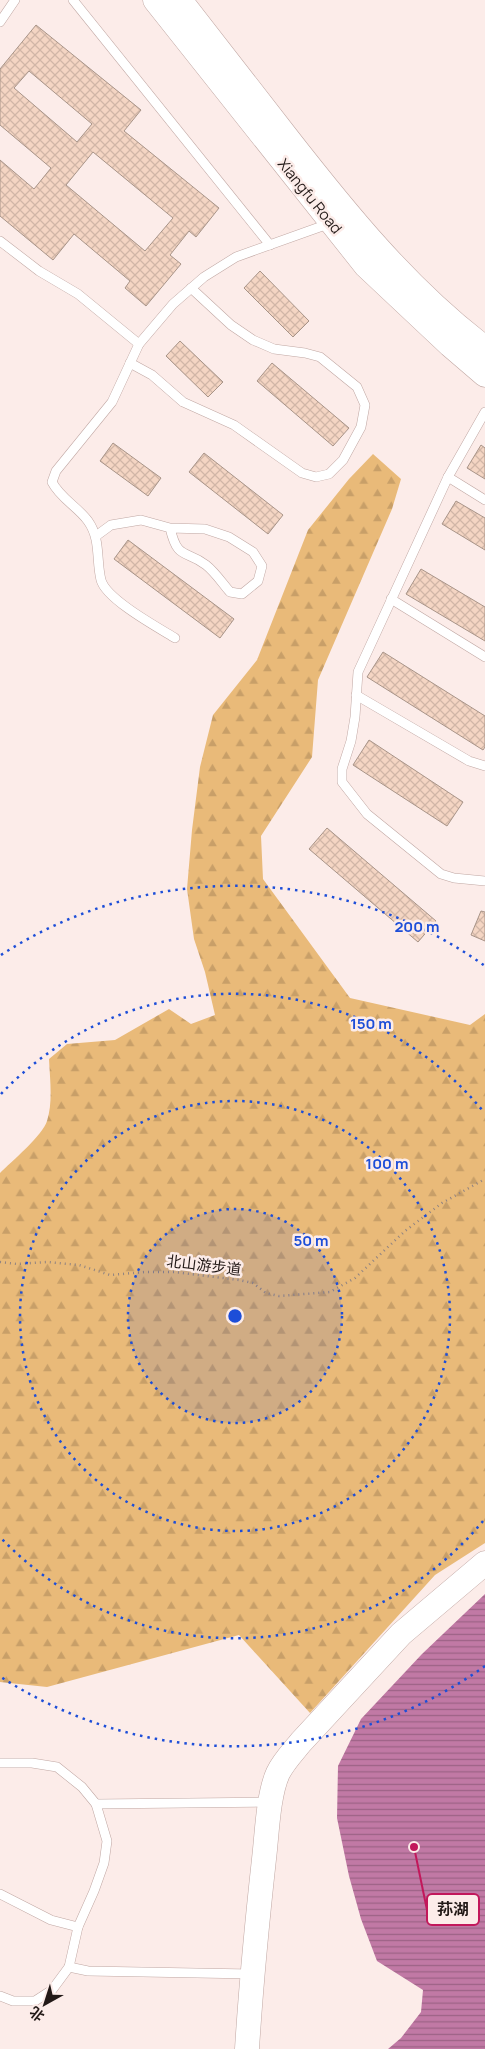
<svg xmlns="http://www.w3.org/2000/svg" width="485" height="2049" viewBox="0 0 485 2049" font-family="Manrope,'Noto Sans SC',sans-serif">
<defs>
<pattern id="forest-firs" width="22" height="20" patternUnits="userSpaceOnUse" patternTransform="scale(1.25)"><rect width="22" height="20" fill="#e9ba79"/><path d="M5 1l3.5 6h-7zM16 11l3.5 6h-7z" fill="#c89f68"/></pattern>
<pattern id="water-rules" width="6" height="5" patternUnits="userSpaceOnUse" patternTransform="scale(1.25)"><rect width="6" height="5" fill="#c179a5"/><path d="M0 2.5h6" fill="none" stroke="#9c6285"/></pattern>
<pattern id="building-cross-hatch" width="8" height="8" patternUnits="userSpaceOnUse" patternTransform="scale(1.25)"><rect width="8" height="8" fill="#f4d5c3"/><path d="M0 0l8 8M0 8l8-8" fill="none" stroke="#d1b6a7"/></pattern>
</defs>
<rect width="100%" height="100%" fill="#fcece9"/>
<path fill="url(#forest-firs)" d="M373 454 401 479 392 509 318 680 312 757 261 836 263 879 350 998 470 1025 485 1014V1543L435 1575 310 1713 239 1635 47 1687 0 1682V1173C11 1162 43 1135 47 1121 53 1102 50 1080 49 1059L67 1044 115 1040 169 1009 191 1024 215 1015 205 972 194 939 187 889 192 830 200 767 213 715 257 660 308 530 349 479Z"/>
<path fill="url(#water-rules)" d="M485 1594V2049H388L401 2038 421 2012 423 1990 377 1961 361 1919 349 1876 337 1818 338 1766 361 1719 422 1654Z"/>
<g fill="url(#building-cross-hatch)" stroke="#a89488" fill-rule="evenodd">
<path d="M36 25 141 110 124 131 219 208 196 237 189 231 170 255 181 264 146 306 125 288 130 281 74 234 53 260 0 216V160L34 189 51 168 0 125V69ZM29 71 92 124 77 142 14 88ZM93 152 173 218 145 251 66 185Z"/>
<path d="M260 271 309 321 293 337 244 288Z"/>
<path d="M180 341 223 382 208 397 166 356Z"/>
<path d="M272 363 349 428 333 446 257 381Z"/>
<path d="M113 443 161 478 148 496 100 461Z"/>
<path d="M481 445 485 448V479L467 468Z"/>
<path d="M204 453 283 515 268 534 189 472Z"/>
<path d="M456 501 485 518V550L442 524Z"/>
<path d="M128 540 234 619 220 638 114 559Z"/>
<path d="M421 569 485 607V641L406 594Z"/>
<path d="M383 652 485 716V747L483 750 367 677Z"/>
<path d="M369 740 463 802 447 826 353 765Z"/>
<path d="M327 828 436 921 418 942 309 849Z"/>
<path d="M481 911 485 912V941L471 935Z"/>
</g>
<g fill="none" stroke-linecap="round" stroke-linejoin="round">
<g stroke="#c0a7a3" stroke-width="10">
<g id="service">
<path d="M73 0 270 245"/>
<path d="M0 22 15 0"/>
<path d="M0 241 39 271 78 294 139 344"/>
<path d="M130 363 152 375 183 402 234 425 302 473 316 477 329 474 343 460 361 427 365 405 357 387 320 357 305 353 274 349 253 340 231 325 191 288"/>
<path d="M485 412 448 477 358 672 355 717 351 741 342 769V782L367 814 441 874 454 878 485 881"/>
<path d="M448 477 485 500"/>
<path d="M96 536 111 525 141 520 170 528 205 529 229 537 253 552 262 566 258 581 242 594 230 592C223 584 215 572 206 565 185 549 178 561 170 528"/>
<path d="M391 599 485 657"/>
<path d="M175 638C157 627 106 599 101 580 96 560 101 539 88 521 78 507 60 498 52 482L56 471 112 402 139 344 173 304 204 277 236 257 331 223"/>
<path d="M356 695 469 761 485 766"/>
<path d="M0 1763H32L57 1767 82 1787 96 1804 107 1841 104 1863 94 1891 78 1927 69 1967 52 1990 35 2001H13L0 1996"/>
<path d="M96 1804 269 1802"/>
<path d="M0 1894 51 1920 78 1927"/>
<path d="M69 1967 88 1971 251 1974"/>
</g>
</g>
<g stroke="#c0a7a3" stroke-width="25">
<g id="secondary">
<path d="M155 0 366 266 450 345 485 375"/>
<path d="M180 0C215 45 250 90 285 135 345 212 407 289 485 348"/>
<path d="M247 2049C251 1985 257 1923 264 1859 267 1834 268 1795 278 1773 284 1761 293 1752 301 1742L401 1634 485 1563"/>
</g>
</g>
<path stroke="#908381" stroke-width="2.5" stroke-dasharray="1 4" stroke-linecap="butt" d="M0 1262 17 1264 47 1262 79 1265 110 1275 145 1272H174L239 1280 253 1283 266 1293 279 1296 330 1292 355 1278 405 1231 442 1203 485 1179"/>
<use href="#service" stroke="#fff" stroke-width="9"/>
<use href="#secondary" stroke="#fff" stroke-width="24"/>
</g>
<circle cx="235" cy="1316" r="107" fill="#1d4ed8" fill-opacity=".12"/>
<g fill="none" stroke="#1d4ed8" stroke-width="2.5" stroke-dasharray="2.5 5">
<circle cx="235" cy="1316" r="107"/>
<circle cx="235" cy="1316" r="215"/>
<path d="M483 1521A322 322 0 0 1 1 1538M1 1094A322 322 0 0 1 483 1111"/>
<path d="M485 1666A430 430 0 0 1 1 1677M1 955A430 430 0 0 1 485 966"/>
</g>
<g text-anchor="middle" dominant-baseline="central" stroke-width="5" stroke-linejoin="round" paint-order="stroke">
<g font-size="15" fill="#221917" stroke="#fcece9">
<text transform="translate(310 196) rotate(51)">Xiangfu Road</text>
<text transform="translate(204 1265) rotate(7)">北山游步道</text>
</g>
</g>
<circle cx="235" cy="1316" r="8" fill="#1d4ed8" stroke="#fcece9" stroke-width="2.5"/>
<g font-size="15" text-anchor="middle" font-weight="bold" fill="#1d4ed8" stroke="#fcece9" stroke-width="5" stroke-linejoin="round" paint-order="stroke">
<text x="417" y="932">200 m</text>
<text x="371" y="1029">150 m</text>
<text x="387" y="1169">100 m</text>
<text x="311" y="1246">50 m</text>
</g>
<path fill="none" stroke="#c2185b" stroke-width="2" d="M414 1847L427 1910"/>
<circle fill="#c2185b" stroke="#fcece9" stroke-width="2" cx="414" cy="1847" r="5"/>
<rect fill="#fcece9" stroke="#c2185b" stroke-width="2" x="427" y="1894" width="52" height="31" rx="5"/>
<g font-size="16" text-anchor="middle" font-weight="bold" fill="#221917">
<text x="453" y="1915">荪湖</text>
</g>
<g transform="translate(45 2004) rotate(219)" stroke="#fcece9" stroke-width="4" paint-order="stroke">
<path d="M0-4L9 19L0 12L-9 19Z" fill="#221917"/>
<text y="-8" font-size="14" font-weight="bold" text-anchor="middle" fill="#221917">北</text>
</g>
</svg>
